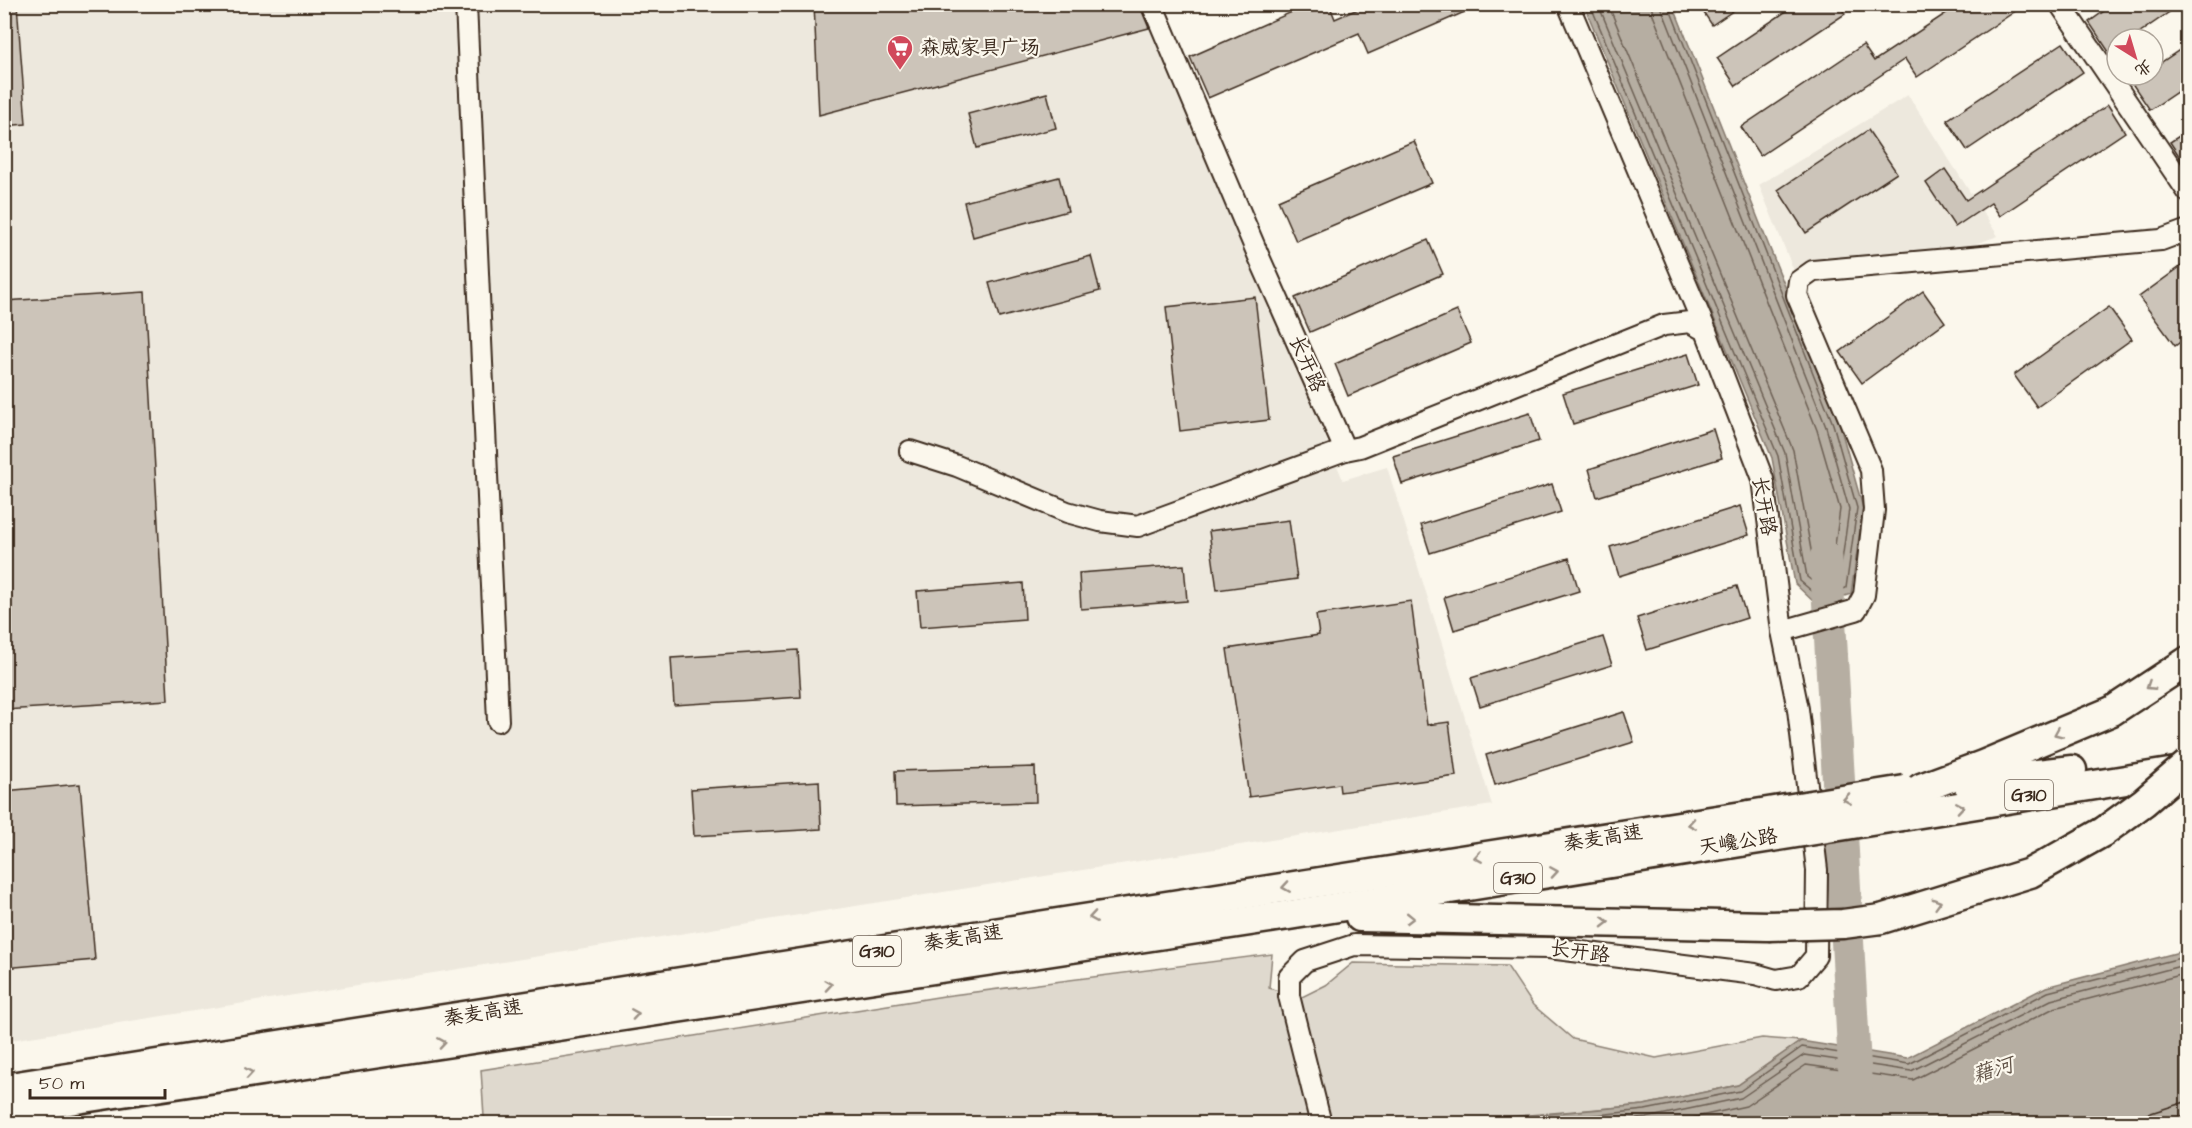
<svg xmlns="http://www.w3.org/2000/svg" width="2192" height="1128" viewBox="0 0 2192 1128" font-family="'Architects Daughter','LXGW WenKai TC',sans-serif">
<rect width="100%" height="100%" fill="#fbf7ec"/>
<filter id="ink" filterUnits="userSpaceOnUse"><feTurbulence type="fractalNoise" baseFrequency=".0167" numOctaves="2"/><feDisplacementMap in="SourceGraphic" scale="12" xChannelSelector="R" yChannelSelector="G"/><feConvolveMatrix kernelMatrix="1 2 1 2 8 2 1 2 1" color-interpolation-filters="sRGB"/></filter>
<g filter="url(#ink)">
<g fill="#ede8dd">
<path d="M5 5H1147L1343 480 1387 467 1492 805 5 1041Z"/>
<path d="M1908 95 1998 236 1944 255 1794 271 1759 185Z"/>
</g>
<path fill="#dfd9ce" stroke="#8d8276" stroke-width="1.5" d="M1272 954 1269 988 1300 998 1326 985 1353 963 1507 966 1533 1005 1573 1039 1656 1058 1762 1038 1801 1041 1738 1085 1644 1105 1427 1124 490 1123 484 1117 481 1070 944 996Z"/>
<g fill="#b6aea2" stroke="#85796d" stroke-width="1.5">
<path d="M1584 5H1673L1839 422 1863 508 1851 594 1817 605 1795 584 1772 458Z"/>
<path d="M2187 950V1123H1449L1644 1105 1738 1085 1801 1041 1907 1058 2046 987Z"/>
</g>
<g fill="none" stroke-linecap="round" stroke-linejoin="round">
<g stroke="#6c5f53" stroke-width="1.5">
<path d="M1590 4 1778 456 1800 581 1820 598 1846 588 1857 508 1833 424 1668 4"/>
<path d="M1598 4 1785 453 1807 577 1822 589 1839 583 1849 509 1826 427 1660 4"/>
<path d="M1608 4 1793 450 1815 572 1824 579 1831 575 1840 509 1817 430 1653 15 1651 4"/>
<path d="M1510 1124 1645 1110 1740 1091 1802 1047 1909 1064 2048 992 2188 956"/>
<path d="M1588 1124 1646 1118 1741 1098 1804 1055 1911 1071 2051 1000 2188 964"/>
<path d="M1664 1124 1746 1106 1806 1065 1913 1080 2054 1008 2188 973"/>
</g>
<path stroke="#b6aea2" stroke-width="33" d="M1826 558 1856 1093"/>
</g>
<g fill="#ccc4b9" stroke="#3b2a1e" stroke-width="1.5">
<path d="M4 4H17L26 124 4 126Z"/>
<path d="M814 4H1139L1149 28 819 115Z"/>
<path d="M1310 4H1329L1335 19 1369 4H1483L1368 54 1359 33 1208 98 1190 57Z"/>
<path d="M1698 4H1743L1712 25Z"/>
<path d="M1797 4H1839L1845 14 1736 86 1717 58Z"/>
<path d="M1960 4H2026L1917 77 1905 59 1760 156 1741 127 1863 45 1874 61Z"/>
<path d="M2114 4H2181L2130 39H2117V64L2089 22Z"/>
<path d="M2063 43 2083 72 1967 150 1947 120Z"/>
<path d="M2187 45V85L2150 110 2131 82 2142 75H2153V68Z"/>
<path d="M1047 93 1056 128 977 148 968 114Z"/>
<path d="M2108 105 2125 132 2000 216 1991 203 1955 227 1926 183 1945 169 1966 200Z"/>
<path d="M1868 130 1897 173 1806 233 1778 190Z"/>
<path d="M2187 131V168L2170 142Z"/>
<path d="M1414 141 1432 183 1296 241 1278 200Z"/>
<path d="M1059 177 1068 211 973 237 964 202Z"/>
<path d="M1428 240 1443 274 1310 332 1295 298Z"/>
<path d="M1091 256 1100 291 999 318 989 283Z"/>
<path d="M2187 262V337L2175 346 2139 297Z"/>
<path d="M1923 291 1945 322 1862 383 1840 352Z"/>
<path d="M145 292 168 700 4 710V301Z"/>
<path d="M1255 297 1269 420 1180 431 1166 307Z"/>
<path d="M2109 307 2132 339 2037 407 2014 375Z"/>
<path d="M1457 311 1471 343 1348 396 1335 364Z"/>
<path d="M1688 354 1698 385 1573 424 1563 393Z"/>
<path d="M1530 413 1539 441 1402 484 1393 456Z"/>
<path d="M1713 429 1722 458 1597 497 1589 469Z"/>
<path d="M1552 484 1561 512 1430 553 1421 525Z"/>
<path d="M1740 506 1749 535 1619 576 1610 547Z"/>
<path d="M1289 520 1297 579 1217 590 1209 531Z"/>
<path d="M1569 558 1579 591 1454 630 1444 597Z"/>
<path d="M1184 565 1187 601 1081 609 1079 573Z"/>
<path d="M1023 583 1025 619 920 627 917 591Z"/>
<path d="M1737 586 1747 618 1647 650 1637 618Z"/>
<path d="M1411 601 1427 725 1449 722 1456 776 1340 792 1339 784 1249 797 1227 649 1319 635 1316 615Z"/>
<path d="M1603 637 1612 665 1480 706 1471 678Z"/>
<path d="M798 650 801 697 674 705 671 658Z"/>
<path d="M1624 712 1634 742 1495 785 1486 755Z"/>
<path d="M1035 767 1036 802 896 806 895 771Z"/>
<path d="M819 781 821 829 694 836 691 789Z"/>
<path d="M80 784 95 960 4 968V791Z"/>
</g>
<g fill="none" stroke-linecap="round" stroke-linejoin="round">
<g stroke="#3b2a1e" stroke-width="24">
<g id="minor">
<path d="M466 4 498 721"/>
<path d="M1152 4 1259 257 1345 450 1360 447 1664 325 1690 322 1706 331 1763 479 1782 631 1798 709 1817 870 1816 956 1799 976 1776 980 1755 974 1549 948 1354 945 1305 961 1289 977V996L1321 1124"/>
<path d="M1568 4 1706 331"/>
<path d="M2060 4 2188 192"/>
<path d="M910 451 957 466 1067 512 1100 521 1138 526 1345 450"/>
<path d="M1782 631 1856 610 1864 595 1874 510 1871 470 1797 295 1799 281 1813 271 2161 240 2188 230"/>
</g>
</g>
<g stroke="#3b2a1e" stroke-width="33">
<g id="highway">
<path d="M1966 782 2072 770"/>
<path d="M1921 788 1983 765 2112 711 2188 661"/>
<path d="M1902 816 2188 770"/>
<path d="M1360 917 1768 926"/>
<path d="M1881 919 2030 873 2103 832"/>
<path d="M4 1088 1749 815"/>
<path d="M4 1110 1289 915 1747 841"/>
</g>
</g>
<use href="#minor" stroke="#fbf7ec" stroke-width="20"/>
<use href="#highway" stroke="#fbf7ec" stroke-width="28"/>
<g stroke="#3b2a1e" stroke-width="1.5">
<path d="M2117 1124 2188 1101"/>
<path d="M2158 1124 2188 1114"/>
</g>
<g stroke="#3b2a1e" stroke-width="33" stroke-linecap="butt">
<g id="highway-bridge">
<path d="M1749 815 1905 790"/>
<path d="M2103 832 2144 802 2188 764"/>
<path d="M1747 841 1902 816"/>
<path d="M1768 926 1843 924 1881 919"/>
</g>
</g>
<use href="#highway-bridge" stroke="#fbf7ec" stroke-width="28"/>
</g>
<defs><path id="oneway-chevron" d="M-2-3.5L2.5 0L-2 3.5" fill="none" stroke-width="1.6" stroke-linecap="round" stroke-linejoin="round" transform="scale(1.5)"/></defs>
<g stroke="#9b9085">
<use href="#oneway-chevron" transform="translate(2150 686) rotate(147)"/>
<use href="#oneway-chevron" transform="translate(2058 733) rotate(157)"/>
<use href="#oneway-chevron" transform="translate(1847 799) rotate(171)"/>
<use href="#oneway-chevron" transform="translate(1960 807) rotate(-9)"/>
<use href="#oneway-chevron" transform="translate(1692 824) rotate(171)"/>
<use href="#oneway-chevron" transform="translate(1478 857) rotate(171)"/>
<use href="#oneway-chevron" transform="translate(1554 872) rotate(-9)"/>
<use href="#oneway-chevron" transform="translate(1286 887) rotate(171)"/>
<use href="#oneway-chevron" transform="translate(1937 903) rotate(-16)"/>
<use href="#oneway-chevron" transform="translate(1093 917) rotate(171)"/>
<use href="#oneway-chevron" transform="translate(1410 918) rotate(1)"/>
<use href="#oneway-chevron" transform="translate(1605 922) rotate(1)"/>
<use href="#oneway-chevron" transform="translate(828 985) rotate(-9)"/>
<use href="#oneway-chevron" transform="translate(635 1014) rotate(-9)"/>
<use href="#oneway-chevron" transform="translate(442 1043) rotate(-9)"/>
<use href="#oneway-chevron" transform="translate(249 1073) rotate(-9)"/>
</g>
</g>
<defs>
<g id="supermarket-pin" transform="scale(1.35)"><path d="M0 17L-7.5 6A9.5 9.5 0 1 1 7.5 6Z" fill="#d1495b" stroke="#fbf7ec"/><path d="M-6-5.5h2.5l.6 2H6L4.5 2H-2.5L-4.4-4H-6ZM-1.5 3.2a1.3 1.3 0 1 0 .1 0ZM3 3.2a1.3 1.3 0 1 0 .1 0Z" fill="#fff"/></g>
</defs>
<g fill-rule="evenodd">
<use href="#supermarket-pin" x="900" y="48"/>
</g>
<g text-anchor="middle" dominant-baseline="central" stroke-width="4.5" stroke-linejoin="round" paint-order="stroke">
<g fill="#fbf7ec" stroke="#75685c" stroke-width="1.5">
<rect x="2005" y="780" width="48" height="30" rx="4.5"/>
<rect x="1494" y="863" width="48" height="30" rx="4.5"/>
<rect x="853" y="936" width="48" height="30" rx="4.5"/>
</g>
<g font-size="18" font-weight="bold" fill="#3b2a1e">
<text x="2029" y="795">G310</text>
<text x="1518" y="878">G310</text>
<text x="877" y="951">G310</text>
</g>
<g font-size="20" fill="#3b2a1e" stroke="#fbf7ec" text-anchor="start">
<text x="920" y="48">森威家具广场</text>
</g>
<g font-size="20" fill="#3b2a1e" stroke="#fbf7ec">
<text transform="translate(1307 364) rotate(66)">长开路</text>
<text transform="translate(1764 506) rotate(80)">长开路</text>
<text transform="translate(1603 838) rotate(-9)">秦麦高速</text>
<text transform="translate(1738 842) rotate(-9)">天巉公路</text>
<text transform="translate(963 938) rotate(-9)">秦麦高速</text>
<text transform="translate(1580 952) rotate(7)">长开路</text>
<text transform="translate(483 1013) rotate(-9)">秦麦高速</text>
</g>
<g font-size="21" font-style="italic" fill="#605246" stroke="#fbf7ec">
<text transform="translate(1993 1070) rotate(-17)">藉河</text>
</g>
</g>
<rect width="2192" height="1128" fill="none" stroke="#fbf7ec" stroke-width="24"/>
<rect x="12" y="12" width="2168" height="1104" fill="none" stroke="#3b2a1e" stroke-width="2" filter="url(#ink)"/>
<g transform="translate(2135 57) rotate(143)"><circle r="28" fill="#fbf7ec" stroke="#aea59a" stroke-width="1.5"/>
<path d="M0-4.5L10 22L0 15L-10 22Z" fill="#d1495b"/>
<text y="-9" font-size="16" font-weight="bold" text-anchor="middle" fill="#3b2a1e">北</text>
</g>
<path d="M30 1089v9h135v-9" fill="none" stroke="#3b2a1e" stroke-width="3"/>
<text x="39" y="1089" font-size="18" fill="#3b2a1e" stroke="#fbf7ec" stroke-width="4.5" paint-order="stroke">50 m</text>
</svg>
